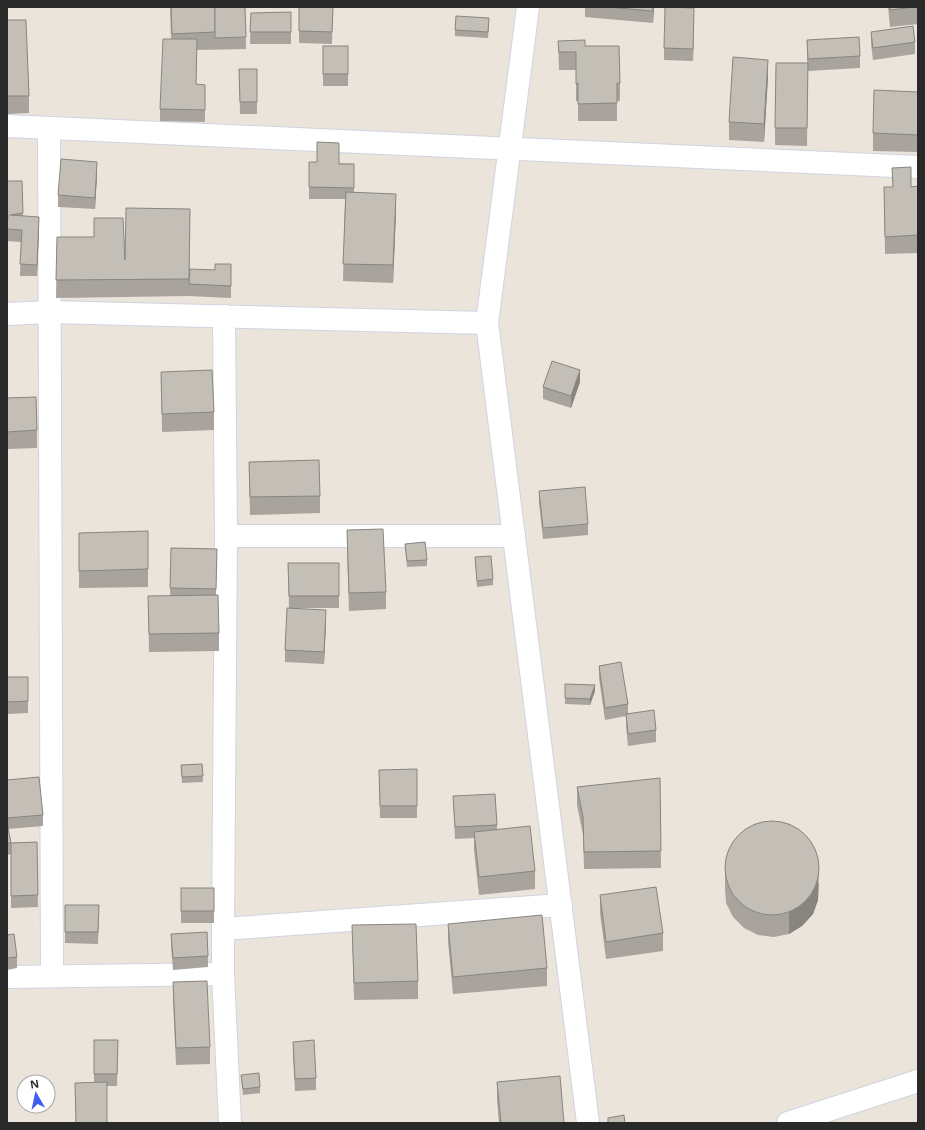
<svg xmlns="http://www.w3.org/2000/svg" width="925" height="1130" viewBox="0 0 925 1130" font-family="'Noto Sans',sans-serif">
<rect width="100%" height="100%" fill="#eae4db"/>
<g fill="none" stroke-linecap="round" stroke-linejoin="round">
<g stroke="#d0d3e1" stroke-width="24">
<g id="minor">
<path d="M528 7 487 323 588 1123"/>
<path d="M7 126 918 167"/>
<path d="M49 128 52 976"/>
<path d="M7 314 50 312 487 323"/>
<path d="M224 316 226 536 223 929V974L230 1123"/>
<path d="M226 536H514"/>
<path d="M223 929 561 905"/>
<path d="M7 977 223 974"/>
<path d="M788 1123 918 1081"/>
</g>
</g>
<use href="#minor" stroke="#fff" stroke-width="22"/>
</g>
<g fill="#a8a39d">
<path d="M170 7H245L246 49 197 50 196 84 205 85V122L160 121V109L171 39Z"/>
<path d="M299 7H333L332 44 299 43Z"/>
<path d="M585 7H654L653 23 585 17Z"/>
<path d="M888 7H918V24L890 27Z"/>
<path d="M291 12V44H250L251 13Z"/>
<path d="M694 19 693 61 664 60V48Z"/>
<path d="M7 20 29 96V113L7 114Z"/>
<path d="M489 24 488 38 455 36V30Z"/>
<path d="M871 32 915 42V54L873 60 871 44Z"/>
<path d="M807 40 860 56V68L808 71 807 146 775 145V128L807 63Z"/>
<path d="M558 41 585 46 620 83V101H617V121H578V101H576V70H559Z"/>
<rect x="323" y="46" width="25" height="40"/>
<path d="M239 69H257V114H240Z"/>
<path d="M768 77 764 142 729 140V122Z"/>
<path d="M918 92V152L873 151V133Z"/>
<path d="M309 162 354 164V193L396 211 393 283 343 281 345 199H309Z"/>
<path d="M892 168 911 187 918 186V253L885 254 884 187H893Z"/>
<path d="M97 174 95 209 58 207V195Z"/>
<path d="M7 181H22L23 216 39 229 37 276H20L21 242 7 241Z"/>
<path d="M190 209 189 281 231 276V298L189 296 56 298 57 237 125 260Z"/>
<path d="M161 372 214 412V430L162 432Z"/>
<path d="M580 382 571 408 543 399V387Z"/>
<path d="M7 398 37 430V448L7 449Z"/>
<path d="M249 462 320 496V513L250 515Z"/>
<path d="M539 491 588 524V535L543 539 539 503Z"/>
<path d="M347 530 386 592V609L349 611 347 548Z"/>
<path d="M79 533 148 569V587L79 588Z"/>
<path d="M405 544 427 560V566L407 567Z"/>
<path d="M171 548 217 549 216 595 219 633V651L149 652 148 596H170Z"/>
<path d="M475 557 493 579V585L477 587Z"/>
<path d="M288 563H339V608H296L326 621 324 664 285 662V650L289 608Z"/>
<path d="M599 666 628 704V713L656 730V742L628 746 626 726V716L605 720 599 678Z"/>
<path d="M7 677 28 701V713L7 714Z"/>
<path d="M565 684 595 691 590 705 565 704Z"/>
<path d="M202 764 203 782 182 783 181 765Z"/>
<path d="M417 769V818H380L379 770Z"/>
<path d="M660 778 661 868 584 869 583 835 577 805V787Z"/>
<path d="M7 780 43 815V826L8 829 11 843 37 842 38 907 11 908V854L7 855Z"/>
<path d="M453 796 497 825V830L535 871V889L479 895 474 850V838L455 839Z"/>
<path d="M725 865 819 884 818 900 813 914 802 926 789 934 774 937 758 935 744 928 733 917 726 903 725 888Z"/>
<rect x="181" y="888" width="33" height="35"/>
<path d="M600 895 663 933V951L606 959 600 913Z"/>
<path d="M99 917 98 944 65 943V932Z"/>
<path d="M448 924 547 968V986L453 994 448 942Z"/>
<path d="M352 925 418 981V999L354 1000Z"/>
<path d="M171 934 208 956V967L173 970 171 946Z"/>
<path d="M7 935 17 957V968L7 970Z"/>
<path d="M173 982 210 1047V1064L176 1065 173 999Z"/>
<path d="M94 1040H118L117 1086H107V1123H76L75 1083H94Z"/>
<path d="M293 1042 316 1078V1090L295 1091 293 1054Z"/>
<path d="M241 1075 260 1087V1093L243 1095Z"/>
<path d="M497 1082 564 1123H499L497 1100Z"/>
</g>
<g fill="#88857f">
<path d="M653 7H654L653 23Z"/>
<path d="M694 8V19L693 61V49Z"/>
<path d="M768 60V77L764 142V124Z"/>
<path d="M97 162V174L95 209V198Z"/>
<path d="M396 194V211L393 283V265Z"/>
<path d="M39 217V229L37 276V265Z"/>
<path d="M580 370V382L571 408V396Z"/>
<path d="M326 610V621L324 664V652Z"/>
<path d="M595 685V691L590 705V699Z"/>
<path d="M819 861 818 900 813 914 802 926 789 934V911Z"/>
</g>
<g fill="#c3beb6" stroke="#88857f">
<path d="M171 7H215V32L172 34Z"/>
<path d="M215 7H245L246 37 215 38Z"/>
<path d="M299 7H333L332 32 299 31Z"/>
<path d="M606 7H653V11Z"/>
<path d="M665 7 694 8 693 49 664 48Z"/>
<path d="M890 7H914L890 10Z"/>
<path d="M291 12V32H250L251 13Z"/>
<path d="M456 16 489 18 488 32 455 30Z"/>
<path d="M7 20H26L29 96H7Z"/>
<path d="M913 26 915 42 873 48 871 32Z"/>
<path d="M859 37 860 56 808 59 807 40Z"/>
<path d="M163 39H197L196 84 205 85V110L160 109Z"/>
<path d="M585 40V46H619L620 83H617V103L578 104V83L576 84V52H559L558 41Z"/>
<rect x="323" y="46" width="25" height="28"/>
<path d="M733 57 768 60 764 124 729 122Z"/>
<path d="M776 63H808L807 128H775Z"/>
<path d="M239 69H257V102H240Z"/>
<path d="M874 90 918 92V135L873 133Z"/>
<path d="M317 142 339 143V164H354V188L309 187V162H317Z"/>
<path d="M61 159 97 162 95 198 58 195Z"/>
<path d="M911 167V187L918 186V235L885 237 884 187H893L892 168Z"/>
<path d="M7 181H22L23 213 10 215 39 217 37 265 20 264 22 230 7 229 8 215H7Z"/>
<path d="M346 192 396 194 393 265 343 264Z"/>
<path d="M126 208 190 209 189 279 56 280 57 237H94V218H123L125 260Z"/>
<path d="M215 264H231V286L189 284 190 269 215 270Z"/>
<path d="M552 361 580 370 571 396 543 387Z"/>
<path d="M212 370 214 412 162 414 161 372Z"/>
<path d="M36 397 37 430 7 432V398Z"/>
<path d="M319 460 320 496 250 497 249 462Z"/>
<path d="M585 487 588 524 543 528 539 491Z"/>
<path d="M383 529 386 592 349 593 347 530Z"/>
<path d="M148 531V569L79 571V533Z"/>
<path d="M425 542 427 560 407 561 405 544Z"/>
<path d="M171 548 217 549 216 589 170 588Z"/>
<path d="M491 556 493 579 477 581 475 557Z"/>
<path d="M288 563H339V596H289Z"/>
<path d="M218 595 219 633 149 634 148 596Z"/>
<path d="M287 608 326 610 324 652 285 650Z"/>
<path d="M621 662 628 704 605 708 599 666Z"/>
<path d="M7 677H28V701L7 702Z"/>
<path d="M565 684 595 685 590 699 565 698Z"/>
<path d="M654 710 656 730 628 734 626 714Z"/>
<path d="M202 764 203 776 182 777 181 765Z"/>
<path d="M417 769V806H380L379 770Z"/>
<path d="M39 777 43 815 7 818V780Z"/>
<path d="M660 778 661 851 584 852 583 817 577 787Z"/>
<path d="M495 794 497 825 455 827 453 796Z"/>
<circle cx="772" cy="868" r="47"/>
<path d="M7 823 11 843 37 842 38 895 11 896V843H7Z"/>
<path d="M530 826 535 871 479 877 474 832Z"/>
<path d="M656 887 663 933 606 942 600 895Z"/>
<rect x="181" y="888" width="33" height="23"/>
<path d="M65 905H99L98 932H65Z"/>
<path d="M542 915 547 968 453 977 448 924Z"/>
<path d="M416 924 418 981 354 983 352 925Z"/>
<path d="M207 932 208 956 173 958 171 934Z"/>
<path d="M14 934 17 957 7 958V935Z"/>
<path d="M207 981 210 1047 176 1048 173 982Z"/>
<path d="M94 1040H118L117 1074H94Z"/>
<path d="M314 1040 316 1078 295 1079 293 1042Z"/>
<path d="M259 1073 260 1087 243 1089 241 1075Z"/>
<path d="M560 1076 564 1123H501L497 1082Z"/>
<path d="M107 1082V1123H76L75 1083Z"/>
<path d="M624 1115 625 1123H608V1118Z"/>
</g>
<rect width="925" height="1130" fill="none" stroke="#292929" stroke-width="16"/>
<g transform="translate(36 1094) rotate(351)"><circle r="19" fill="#ffffff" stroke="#a9a9a9"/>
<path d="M0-3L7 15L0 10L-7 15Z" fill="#415ef1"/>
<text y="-6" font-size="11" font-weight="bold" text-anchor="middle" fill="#292929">N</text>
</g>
</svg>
